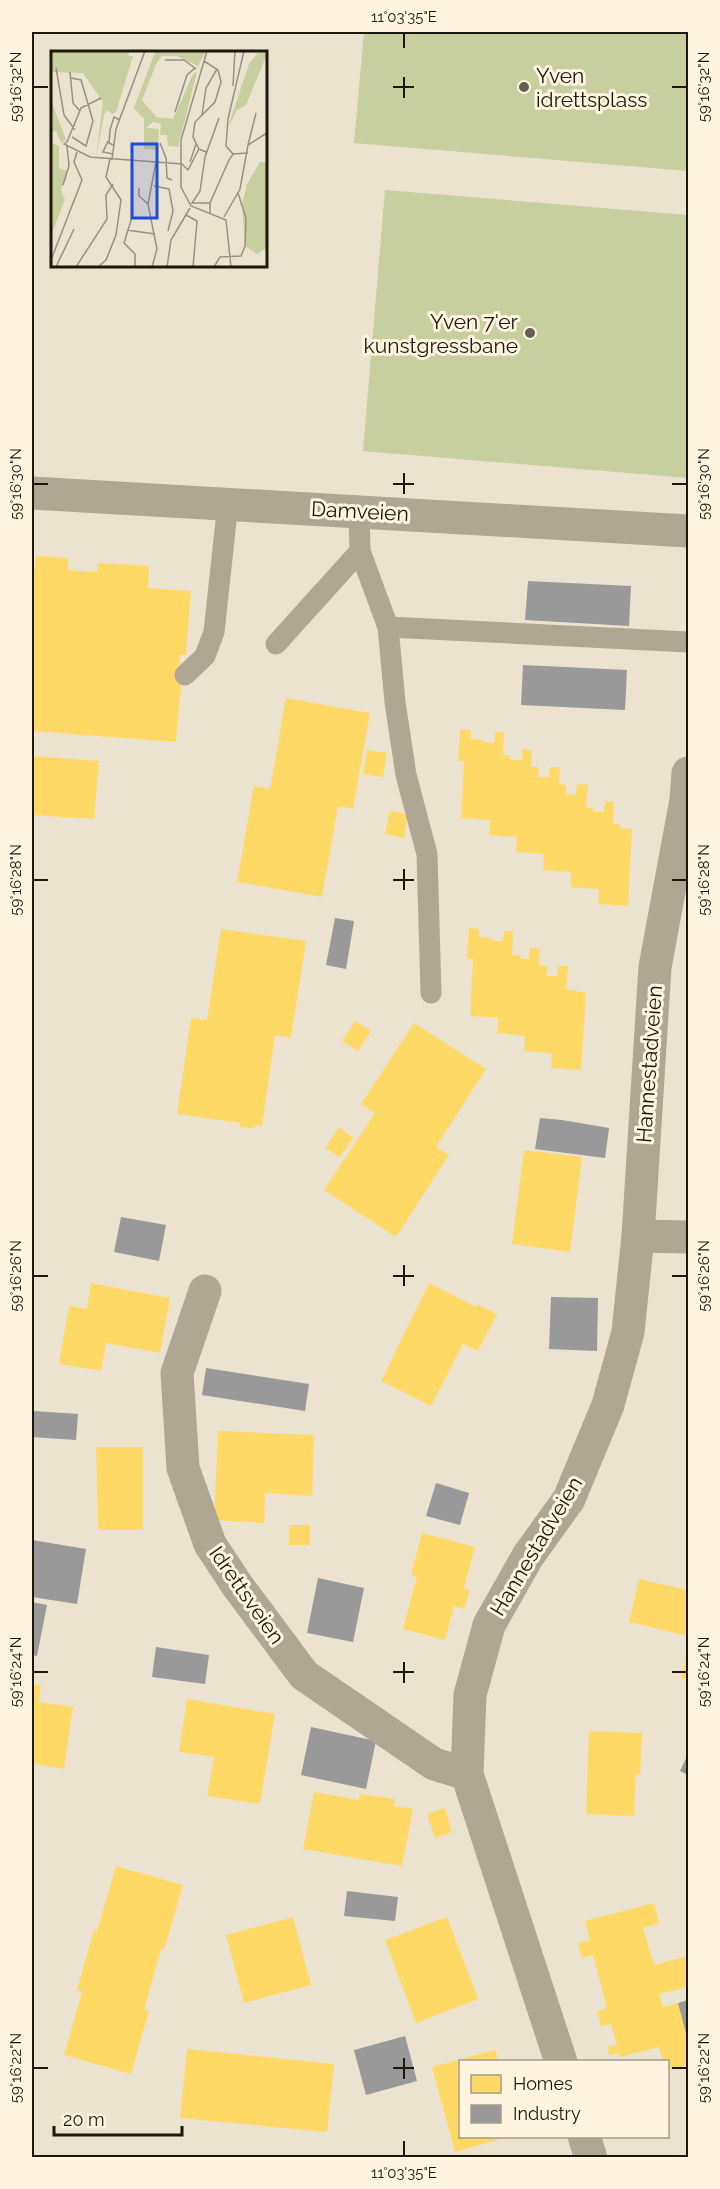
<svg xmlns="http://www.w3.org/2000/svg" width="720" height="2189" viewBox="0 0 720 2189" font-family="Raleway,sans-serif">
<rect width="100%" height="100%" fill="#ebe2cf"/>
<g fill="#c6cf9d">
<path d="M364 32H688V171L354 143Z"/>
<path d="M385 190 688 215V478L363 451Z"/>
</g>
<g fill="#ffd966">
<path d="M36 556 68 558V570L97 572 98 563 149 566 148 588 191 591 186 655H180L179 671 182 672 176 742 32 731V568H35Z"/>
<path d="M286 698 370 713 353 809 338 806 322 897 237 882 254 786 270 789Z"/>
<path d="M460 730H471V739L483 740V742L494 743 495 732H504L503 755 510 756V760H522V749L532 750 531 767H539L538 777H549L550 767H560L559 784 566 785V794L576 795 577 784 588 785 586 807 593 808V812H604L605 801 614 802 613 824H620V828L632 829 628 906 598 904 599 889 571 887V872L543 870 544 854 516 852 517 837 489 835 490 820 461 818 464 761H458Z"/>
<path d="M367 750 387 753 383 777 363 774Z"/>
<path d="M32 756 99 761 94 819 32 815Z"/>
<path d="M390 811 408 814 404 838 385 834Z"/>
<path d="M469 928 479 929V937L492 938V941H503L504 931H513L512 955H520V958L529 959 530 948 540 949 539 965 548 966 547 976H557L558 966H568L566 989 586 993 581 1070 551 1068 552 1053 524 1051 525 1036 497 1033 498 1018 470 1016 473 959H467Z"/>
<path d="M221 929 306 941 291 1038 275 1035 262 1126 255 1125V1128L240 1127V1123L177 1114 191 1018 207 1020Z"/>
<path d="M355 1021 371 1031 358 1051 342 1041Z"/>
<path d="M414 1023 486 1069 436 1147 449 1155 396 1237 324 1190 375 1113 361 1104Z"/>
<path d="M339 1127 353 1138 340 1157 325 1148Z"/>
<path d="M524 1150 582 1157 570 1252 512 1244Z"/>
<path d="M91 1283 170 1298 160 1353 106 1343 101 1371 59 1364 69 1306 87 1309Z"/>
<path d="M429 1283 476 1307 477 1304 497 1314 478 1351 463 1344 431 1406 381 1381Z"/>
<path d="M218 1431 314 1435 312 1496 265 1493 264 1523 214 1520Z"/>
<path d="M96 1447H143V1530H98Z"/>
<rect x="289" y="1525" width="21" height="20"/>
<path d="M422 1533 475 1547 464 1588 470 1590 464 1609 454 1606 445 1640 403 1629 417 1576 411 1575Z"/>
<path d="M639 1579 688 1590V1636L629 1622Z"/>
<path d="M688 1650V1680L681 1679Z"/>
<path d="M32 1684 41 1685 39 1702 73 1707 64 1769 35 1764 34 1771H32Z"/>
<path d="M187 1699 275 1714 260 1804 207 1796 214 1757 179 1752Z"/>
<path d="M589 1731 642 1733 640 1774H636L634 1816 586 1814Z"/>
<path d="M314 1792 359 1800 360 1794 395 1799 394 1806 413 1809 402 1866 303 1849Z"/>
<path d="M445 1808 452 1832 435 1838 427 1814Z"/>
<path d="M116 1866 183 1885 164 1950 161 1949 144 2010 149 2011 131 2074 64 2055 82 1992 77 1990 94 1930 97 1931Z"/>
<path d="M654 1903 659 1923 643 1928 654 1965 688 1956V1987L659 1994 663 2007 678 2003 687 2037H688V2065L668 2071V2062H663L659 2047 620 2057 618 2053 609 2055 608 2047 617 2045 611 2024 601 2026 597 2011 607 2008 593 1955 582 1958 578 1943 590 1940 585 1921Z"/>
<path d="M293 1917 311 1985 244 2003 226 1935Z"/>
<path d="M447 1917 478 1999 416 2023 385 1940Z"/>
<path d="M187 2049 334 2064 327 2132 180 2118Z"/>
<path d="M495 2050 499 2062H460V2136L507 2137 455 2152 432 2067Z"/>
</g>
<g fill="#999">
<path d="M528 581 631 586 629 626 525 620Z"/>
<path d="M523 665 627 670 625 710 521 705Z"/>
<path d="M335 918 354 921 346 969 326 965Z"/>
<path d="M540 1118 562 1120 609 1128 605 1158 535 1149Z"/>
<path d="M121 1217 166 1225 159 1261 114 1252Z"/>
<path d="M551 1297 598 1298 597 1351 549 1349Z"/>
<path d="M206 1368 309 1384 305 1411 202 1395Z"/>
<path d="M34 1411 78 1414 76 1440 32 1437Z"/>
<path d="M436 1483 469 1493 460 1525 426 1516Z"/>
<path d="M32 1540 86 1549 77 1604 32 1597Z"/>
<path d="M318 1578 364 1588 353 1642 307 1633Z"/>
<path d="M32 1602 47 1605 37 1656 32 1655Z"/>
<path d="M156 1647 209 1655 205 1684 152 1677Z"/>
<path d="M311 1727 376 1741 366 1789 301 1775Z"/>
<path d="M688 1754V1775L680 1771Z"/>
<path d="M347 1891 398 1897 395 1921 344 1916Z"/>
<path d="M688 2000V2041L678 2003Z"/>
<path d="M405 2036 417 2081 366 2095 354 2050Z"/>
</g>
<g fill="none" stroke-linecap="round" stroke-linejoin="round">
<g stroke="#b0a694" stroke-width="21">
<path d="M359 511 360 551 388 627 395 702 406 775 427 854 431 993"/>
<path d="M388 627 688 642"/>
<path d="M276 644 360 551"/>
<path d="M185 675 205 656 214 632 228 503"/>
</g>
<g stroke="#b0a694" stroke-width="33">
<path d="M638 1236 688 1237"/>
<path d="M205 1291 177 1373 183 1468 210 1544 237 1585 304 1675 434 1764 467 1774"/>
<path d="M561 2062 467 1774 470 1695 489 1625 528 1556 569 1499 608 1405 628 1332 638 1236 655 967 686 800 688 773"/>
<path d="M584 2136 591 2158"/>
</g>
<path stroke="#afa693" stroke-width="33" d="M32 493 688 531"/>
</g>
<path fill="none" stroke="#1d180b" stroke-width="2" d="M404 33V48M404 77V98M33 87H48M393 87H414M672 87H687M404 473V494M33 484H48M393 484H414M672 484H687M404 869V890M33 880H48M393 880H414M672 880H687M404 1265V1286M33 1276H48M393 1276H414M672 1276H687M404 1662V1683M33 1672H48M393 1672H414M672 1672H687M404 2058V2079M33 2068H48M393 2068H414M672 2068H687M404 2141V2156"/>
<g fill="#655f50" stroke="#fef4e0" stroke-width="2">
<circle cx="524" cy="87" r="6"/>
<circle cx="530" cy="333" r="6"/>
</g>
<g text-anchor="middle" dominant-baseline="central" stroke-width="6" stroke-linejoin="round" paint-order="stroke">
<g font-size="21" fill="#1d180b" stroke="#fef4e0" text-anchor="start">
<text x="536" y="75">Yven<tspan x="536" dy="24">idrettsplass</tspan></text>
<text x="518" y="321" text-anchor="end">Yven 7'er<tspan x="518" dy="24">kunstgressbane</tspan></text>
</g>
<g font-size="21" fill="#1d180b" stroke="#fef4e0">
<text transform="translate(360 511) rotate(3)">Damveien</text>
<text transform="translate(649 1064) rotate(-86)">Hannestadveien</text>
<text transform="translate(536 1546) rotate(-59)">Hannestadveien</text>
<text transform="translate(247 1595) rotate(55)">Idrettsveien</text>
</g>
</g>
<g transform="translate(51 51)">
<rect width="216" height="216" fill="#ebe2cf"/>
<path d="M0 0H77L78 5H82L65 61 61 63 56 59 53 64 45 106 52 51 32 22 0 21ZM155 0 147 15 126 5H111L106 11 91 49 105 66 122 68 142 23 146 21 127 96 117 95 116 84H109L110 73 102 71 95 77 108 78 106 99 93 98V68L83 57 104 1ZM208 0 216 3 195 54 186 59 177 76 198 13ZM0 49 15 89 10 92 5 80 0 81ZM0 92 8 95V117L17 120 10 139 14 149 0 184ZM209 111H216V197L206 203 194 195 191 154 196 133Z" fill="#c6cf9d"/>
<path fill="none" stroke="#999181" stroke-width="1.5" d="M156 0 130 89V136L140 155 175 169 180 216M114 9H133L145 18M5 17 13 64 24 79M19 21 22 52 29 60M20 27 30 29 42 70 35 95 21 86M182 35 184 0M124 61 136 24 144 17M151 64 155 37 166 18M57 90 52 101 62 103M16 91 13 93 39 106 131 113 137 119 148 98 155 101M16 91 30 57 50 47M109 92 115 107 116 127 121 129M62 94 58 92 59 79 63 66 69 69M197 94 205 62M148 98 142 86 144 71 164 51 170 31 167 19 153 10M182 103 175 95 177 68 193 0M61 109 65 78 94 0M139 111 145 93M12 134 18 115 16 95M103 135 118 138 122 160 117 180M88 137V145L97 153M159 152H141L149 140 154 106 168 67M159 162V152L178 109 182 103 197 102M82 163 73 192 84 203V216M135 164 146 170 142 216M173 166 189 138 197 94 216 82M76 179 104 183M0 209 31 129 23 111 26 101M5 216 23 178M25 216 56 168 55 144 62 133M47 216 55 209 65 184 70 149 55 126 59 108M101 216 106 198 97 153 105 111M116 216 120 189 139 157M163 216 169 206 190 205 194 195 195 167 187 142"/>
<path fill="#1d4ed8" fill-opacity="0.15" stroke="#1d4ed8" stroke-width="3" d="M81 93H106V167H81Z"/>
<rect width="216" height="216" fill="none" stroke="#1d180b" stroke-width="3"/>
</g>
<rect width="720" height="2189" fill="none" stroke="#fef4e0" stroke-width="66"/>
<rect x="459" y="2060" width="210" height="78" fill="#fef4e0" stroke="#a49c8b" stroke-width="1.5"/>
<rect x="471" y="2075" width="30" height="18" fill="#ffd966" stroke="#a49c8b" stroke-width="1.5"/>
<text x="513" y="2090" font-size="18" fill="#1d180b">Homes</text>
<rect x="471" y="2105" width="30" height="18" fill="#999999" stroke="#a49c8b" stroke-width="1.5"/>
<text x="513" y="2120" font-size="18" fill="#1d180b">Industry</text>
<path d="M54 2126v9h128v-9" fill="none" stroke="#1d180b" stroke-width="3"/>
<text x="63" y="2126" font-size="18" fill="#1d180b" stroke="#fef4e0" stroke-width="4.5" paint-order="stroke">20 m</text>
<rect x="33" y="33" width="654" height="2123" fill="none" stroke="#1d180b" stroke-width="2"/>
<g font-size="15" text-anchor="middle" fill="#1d180b">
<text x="404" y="22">11°03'35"E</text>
<text transform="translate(16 87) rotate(-90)" y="5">59°16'32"N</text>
<text transform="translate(704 87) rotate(-90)" y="5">59°16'32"N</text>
<text transform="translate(16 484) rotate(-90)" y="5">59°16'30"N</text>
<text transform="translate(704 484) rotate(-90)" y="5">59°16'30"N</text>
<text transform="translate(16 880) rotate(-90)" y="5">59°16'28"N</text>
<text transform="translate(704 880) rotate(-90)" y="5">59°16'28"N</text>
<text transform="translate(16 1276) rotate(-90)" y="5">59°16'26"N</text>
<text transform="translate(704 1276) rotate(-90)" y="5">59°16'26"N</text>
<text transform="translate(16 1672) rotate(-90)" y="5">59°16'24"N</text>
<text transform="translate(704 1672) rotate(-90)" y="5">59°16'24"N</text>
<text transform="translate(16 2068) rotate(-90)" y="5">59°16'22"N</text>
<text transform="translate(704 2068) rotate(-90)" y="5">59°16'22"N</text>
<text x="404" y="2178">11°03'35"E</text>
</g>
</svg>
